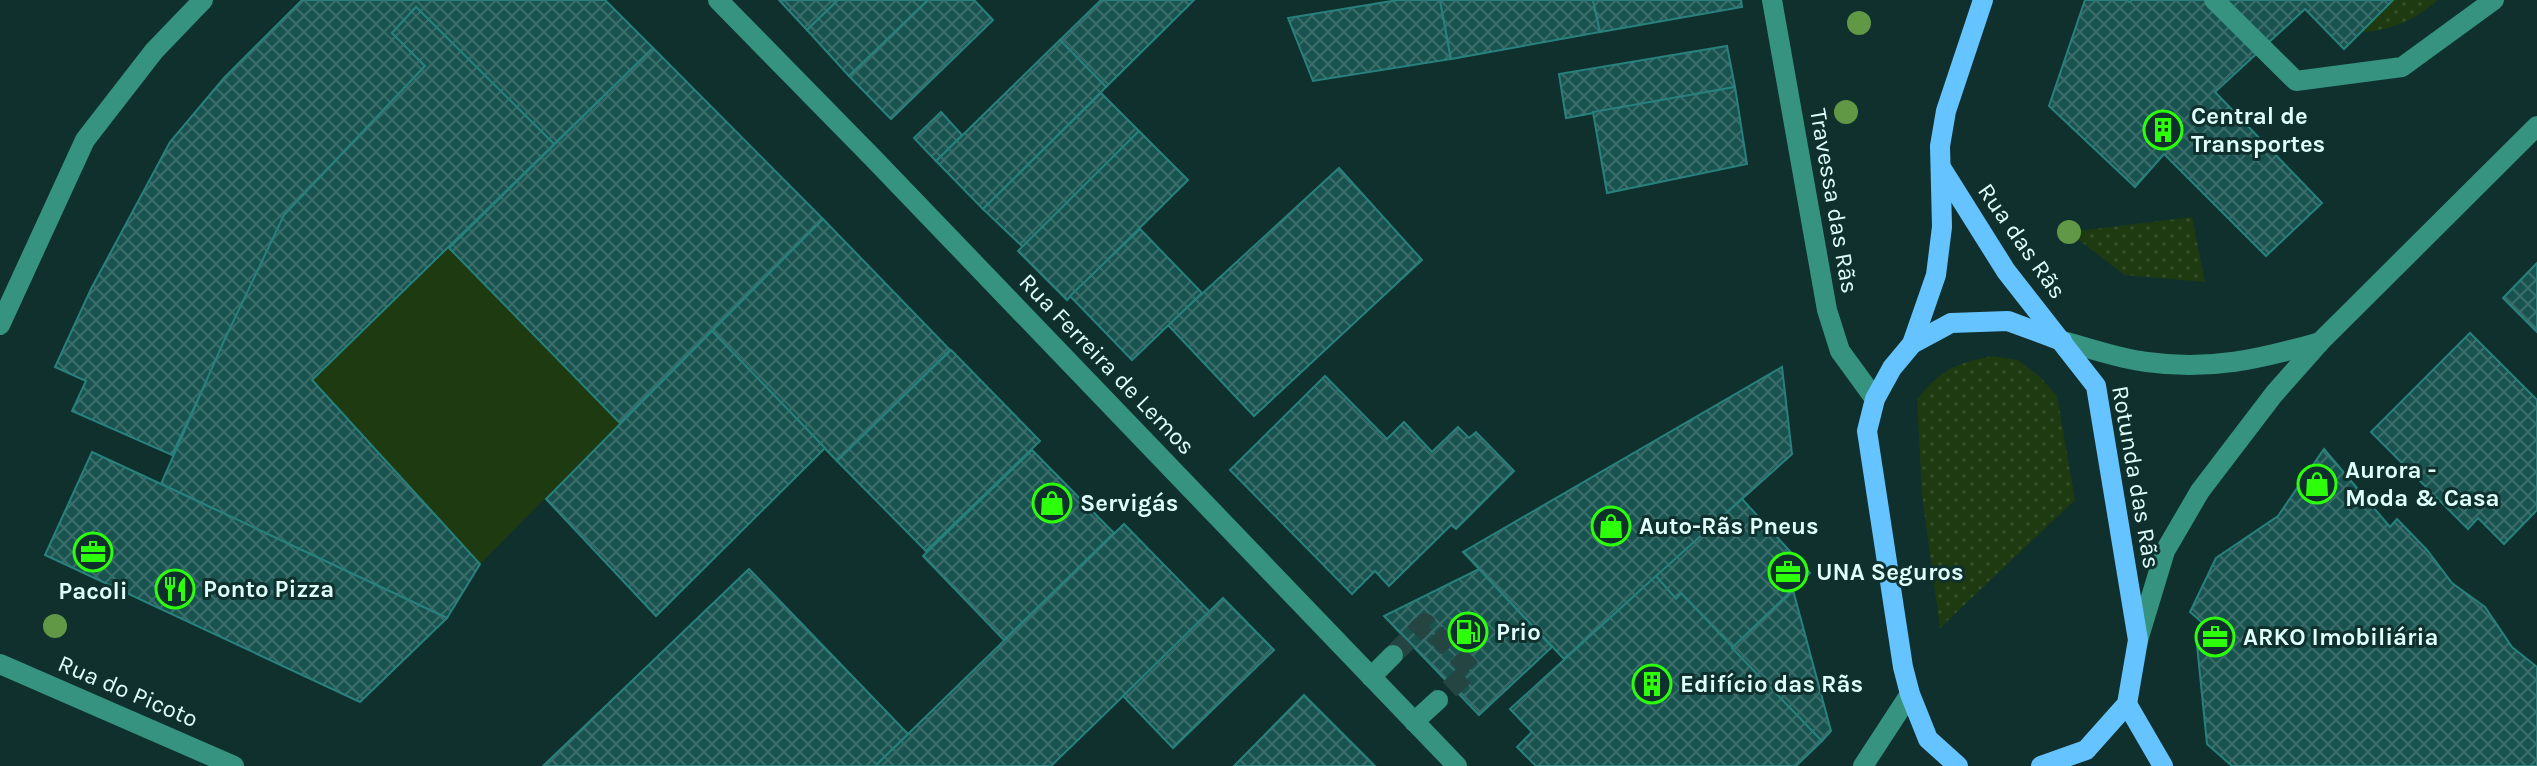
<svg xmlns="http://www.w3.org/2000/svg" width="2537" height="766" viewBox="0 0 2537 766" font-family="Karla,sans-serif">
<defs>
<pattern id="grass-dots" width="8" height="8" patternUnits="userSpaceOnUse" patternTransform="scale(2)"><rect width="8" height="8" fill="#1d3a11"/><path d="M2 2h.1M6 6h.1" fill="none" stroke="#334e29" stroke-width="1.8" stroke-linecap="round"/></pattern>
<pattern id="building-cross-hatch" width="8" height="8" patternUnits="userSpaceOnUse" patternTransform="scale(2)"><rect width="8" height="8" fill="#195350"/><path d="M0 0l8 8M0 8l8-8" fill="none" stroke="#3a6d6a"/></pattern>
</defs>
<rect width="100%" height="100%" fill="#0f302d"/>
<g fill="url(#grass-dots)">
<path d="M2393 0H2437C2417 20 2389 31 2361 32Z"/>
<path d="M2192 217 2205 282 2124 275 2069 232Z"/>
<path d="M1992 356 2018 360 2040 377 2057 396 2075 500 1940 628 1922 495 1917 399C1942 369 1954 364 1992 356Z"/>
</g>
<path fill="#1d3a11" d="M449 248 620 423 480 564 312 380Z"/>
<g fill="url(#building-cross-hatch)" stroke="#29817d" stroke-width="2">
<path d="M302 0H605L653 48 554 144 416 7 392 33 425 66 284 215 172 455 72 411 86 381 55 367 91 289 170 142 224 78Z"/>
<path d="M779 0H838L807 30Z"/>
<path d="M838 0H928L849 76 807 30Z"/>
<path d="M928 0H974L993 20 891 119 849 76Z"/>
<path d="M1101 0H1194L1106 87 1060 40Z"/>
<path d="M1398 0H1440L1451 59 1313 81 1288 18Z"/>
<path d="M1440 0H1593L1600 32 1451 59Z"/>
<path d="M1593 0H1741L1742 7 1600 32Z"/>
<path d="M2085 0H2127L2129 2 2132 0H2393L2344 49 2305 9 2215 92 2322 203 2266 256 2164 154 2135 187 2049 106Z"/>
<path d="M416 7 554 144 312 380 480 564 447 618 161 484 223 343 284 215 425 66 392 33Z"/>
<path d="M1060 40 1106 87 983 209 936 161Z"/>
<path d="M1727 46 1735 87 1566 118 1559 74Z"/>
<path d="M653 48 823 219 620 423 449 248Z"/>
<path d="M1735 87 1747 164 1607 193 1593 112Z"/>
<path d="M1101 93 1139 131 1023 247 983 209Z"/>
<path d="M941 112 962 135 936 161 914 138Z"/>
<path d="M1139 131 1188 180 1067 300 1018 251Z"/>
<path d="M1339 168 1422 260 1254 416 1168 325Z"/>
<path d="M823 219 950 350 837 461 712 331Z"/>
<path d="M1140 229 1202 293 1132 360 1070 296Z"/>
<path d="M2537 263V332L2503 298Z"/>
<path d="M712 331 825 448 656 616 546 499Z"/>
<path d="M2470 333 2537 400V510L2504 544 2478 518 2468 529 2371 432Z"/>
<path d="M951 350 1040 441 926 551 837 461Z"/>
<path d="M1782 367 1792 454 1564 659 1463 552Z"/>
<path d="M1325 376 1387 439 1404 422 1432 452 1458 427 1469 438 1476 432 1514 471 1456 529 1451 525 1389 586 1375 571 1352 594 1230 470Z"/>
<path d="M2324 449 2390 527 2397 519 2427 550 2452 583 2485 607 2512 647 2537 667V766H2232L2207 744 2197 645 2205 625 2190 612 2216 558 2278 516Z"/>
<path d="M1032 450 1114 533 1004 640 923 556Z"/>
<path d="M92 452 161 484 447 618 360 702 45 555Z"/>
<path d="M1742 499 1810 573 1732 648 1681 593 1676 599 1656 576Z"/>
<path d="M1124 524 1210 612 1051 766H875Z"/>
<path d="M749 569 908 734 875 766H543Z"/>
<path d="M1479 569 1552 647 1479 715 1384 616Z"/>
<path d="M1656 576 1676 599 1681 593 1822 741 1796 766H1536L1517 747 1532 732 1510 709Z"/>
<path d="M1793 590 1831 731 1822 741 1732 648Z"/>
<path d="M1223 598 1274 650 1173 748 1123 696Z"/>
<path d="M1304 695 1375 766H1234Z"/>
</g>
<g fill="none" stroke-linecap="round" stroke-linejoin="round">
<path stroke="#244542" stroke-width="20" stroke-dasharray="20 10" stroke-linecap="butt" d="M1393 655 1425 623 1471 669 1438 700"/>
<g stroke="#359380" stroke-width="20">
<path d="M718 0 873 158 1457 766"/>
<path d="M1772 0 1827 310 1840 351 1875 399"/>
<path d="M2214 0 2296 81 2402 67 2494 0"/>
<path d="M0 325 85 140 154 51 203 0"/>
<path d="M2062 341C2090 348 2119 359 2147 362 2210 371 2260 359 2320 342"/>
<path d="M2138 640 2165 551 2200 491 2274 394 2320 342 2537 126"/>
<path d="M0 664 234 766"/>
<path d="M1371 677 1393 655"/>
<path d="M1414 722 1438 700"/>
<path d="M1863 766 1910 694"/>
</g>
<g stroke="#65c4ff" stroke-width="20">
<path d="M1942 169 2006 271 2096 386 2138 640 2127 704 2086 750 2041 766"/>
<path d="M1912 344 1936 275 1942 227 1940 146 1946 111 1983 0"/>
<path d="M2127 704 2163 766"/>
<path d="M1958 766 1928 739 1910 694 1903 667 1867 431 1875 399 1892 368 1912 344 1951 323 2008 321 2062 341"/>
</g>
</g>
<g fill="#609846">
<circle cx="1859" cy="23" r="12"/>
<circle cx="1846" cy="112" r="12"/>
<circle cx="2069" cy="232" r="12"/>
<circle cx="55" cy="626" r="12"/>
</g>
<defs>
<g id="building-ring" transform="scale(2)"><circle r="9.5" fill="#0f302d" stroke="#2dff0a" stroke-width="1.5"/><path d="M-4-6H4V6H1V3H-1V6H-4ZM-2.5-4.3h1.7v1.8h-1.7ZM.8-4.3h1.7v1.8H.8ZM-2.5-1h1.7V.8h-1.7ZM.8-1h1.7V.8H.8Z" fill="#2dff0a"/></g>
<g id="shop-ring" transform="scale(2)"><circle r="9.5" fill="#0f302d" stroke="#2dff0a" stroke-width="1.5"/><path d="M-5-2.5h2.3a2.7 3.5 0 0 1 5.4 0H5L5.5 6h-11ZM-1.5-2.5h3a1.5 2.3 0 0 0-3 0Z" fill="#2dff0a"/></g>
<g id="office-ring" transform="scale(2)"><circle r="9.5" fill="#0f302d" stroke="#2dff0a" stroke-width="1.5"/><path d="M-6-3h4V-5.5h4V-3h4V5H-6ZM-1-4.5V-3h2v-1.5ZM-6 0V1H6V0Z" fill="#2dff0a"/></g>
<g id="restaurant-ring" transform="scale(2)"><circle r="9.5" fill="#0f302d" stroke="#2dff0a" stroke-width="1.5"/><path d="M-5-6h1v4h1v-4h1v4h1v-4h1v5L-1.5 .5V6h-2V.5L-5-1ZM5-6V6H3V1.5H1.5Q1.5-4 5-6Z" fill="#2dff0a"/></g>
<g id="fuel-ring" transform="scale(2)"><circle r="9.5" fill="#0f302d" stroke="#2dff0a" stroke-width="1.5"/><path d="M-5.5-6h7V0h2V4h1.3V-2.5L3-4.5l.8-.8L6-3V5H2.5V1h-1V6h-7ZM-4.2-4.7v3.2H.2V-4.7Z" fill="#2dff0a"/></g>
</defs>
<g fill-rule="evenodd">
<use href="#building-ring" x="2163" y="130"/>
<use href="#shop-ring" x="2317" y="484"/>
<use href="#shop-ring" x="1052" y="503"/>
<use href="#shop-ring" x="1611" y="526"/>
<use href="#office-ring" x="93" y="552"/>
<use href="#office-ring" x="1788" y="572"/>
<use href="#restaurant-ring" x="175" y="589"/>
<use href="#fuel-ring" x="1468" y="632"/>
<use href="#office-ring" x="2215" y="637"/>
<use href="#building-ring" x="1652" y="684"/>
</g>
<g text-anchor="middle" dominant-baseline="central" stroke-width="6" stroke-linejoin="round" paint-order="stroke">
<g font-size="24" font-weight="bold" fill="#defffb" stroke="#0f302d" text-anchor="start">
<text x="2191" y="116">Central de<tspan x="2191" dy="28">Transportes</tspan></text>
<text x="2345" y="470">Aurora -<tspan x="2345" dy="28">Moda &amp; Casa</tspan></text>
<text x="1080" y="503">Servigás</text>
<text x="1639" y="526">Auto-Rãs Pneus</text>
<text x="1816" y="572">UNA Seguros</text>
<text x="203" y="589">Ponto Pizza</text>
<text x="93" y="591" text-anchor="middle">Pacoli</text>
<text x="1496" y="632">Prio</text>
<text x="2243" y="637">ARKO Imobiliária</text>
<text x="1680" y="684">Edifício das Rãs</text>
</g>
<g font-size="24" fill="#defffb" stroke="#0f302d">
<text transform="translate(1834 201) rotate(80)">Travessa das Rãs</text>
<text transform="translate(2022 241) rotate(55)">Rua das Rãs</text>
<text transform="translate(1107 364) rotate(46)">Rua Ferreira de Lemos</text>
<text transform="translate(2136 477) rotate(80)">Rotunda das Rãs</text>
<text transform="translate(128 691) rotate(23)">Rua do Picoto</text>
</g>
</g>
</svg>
